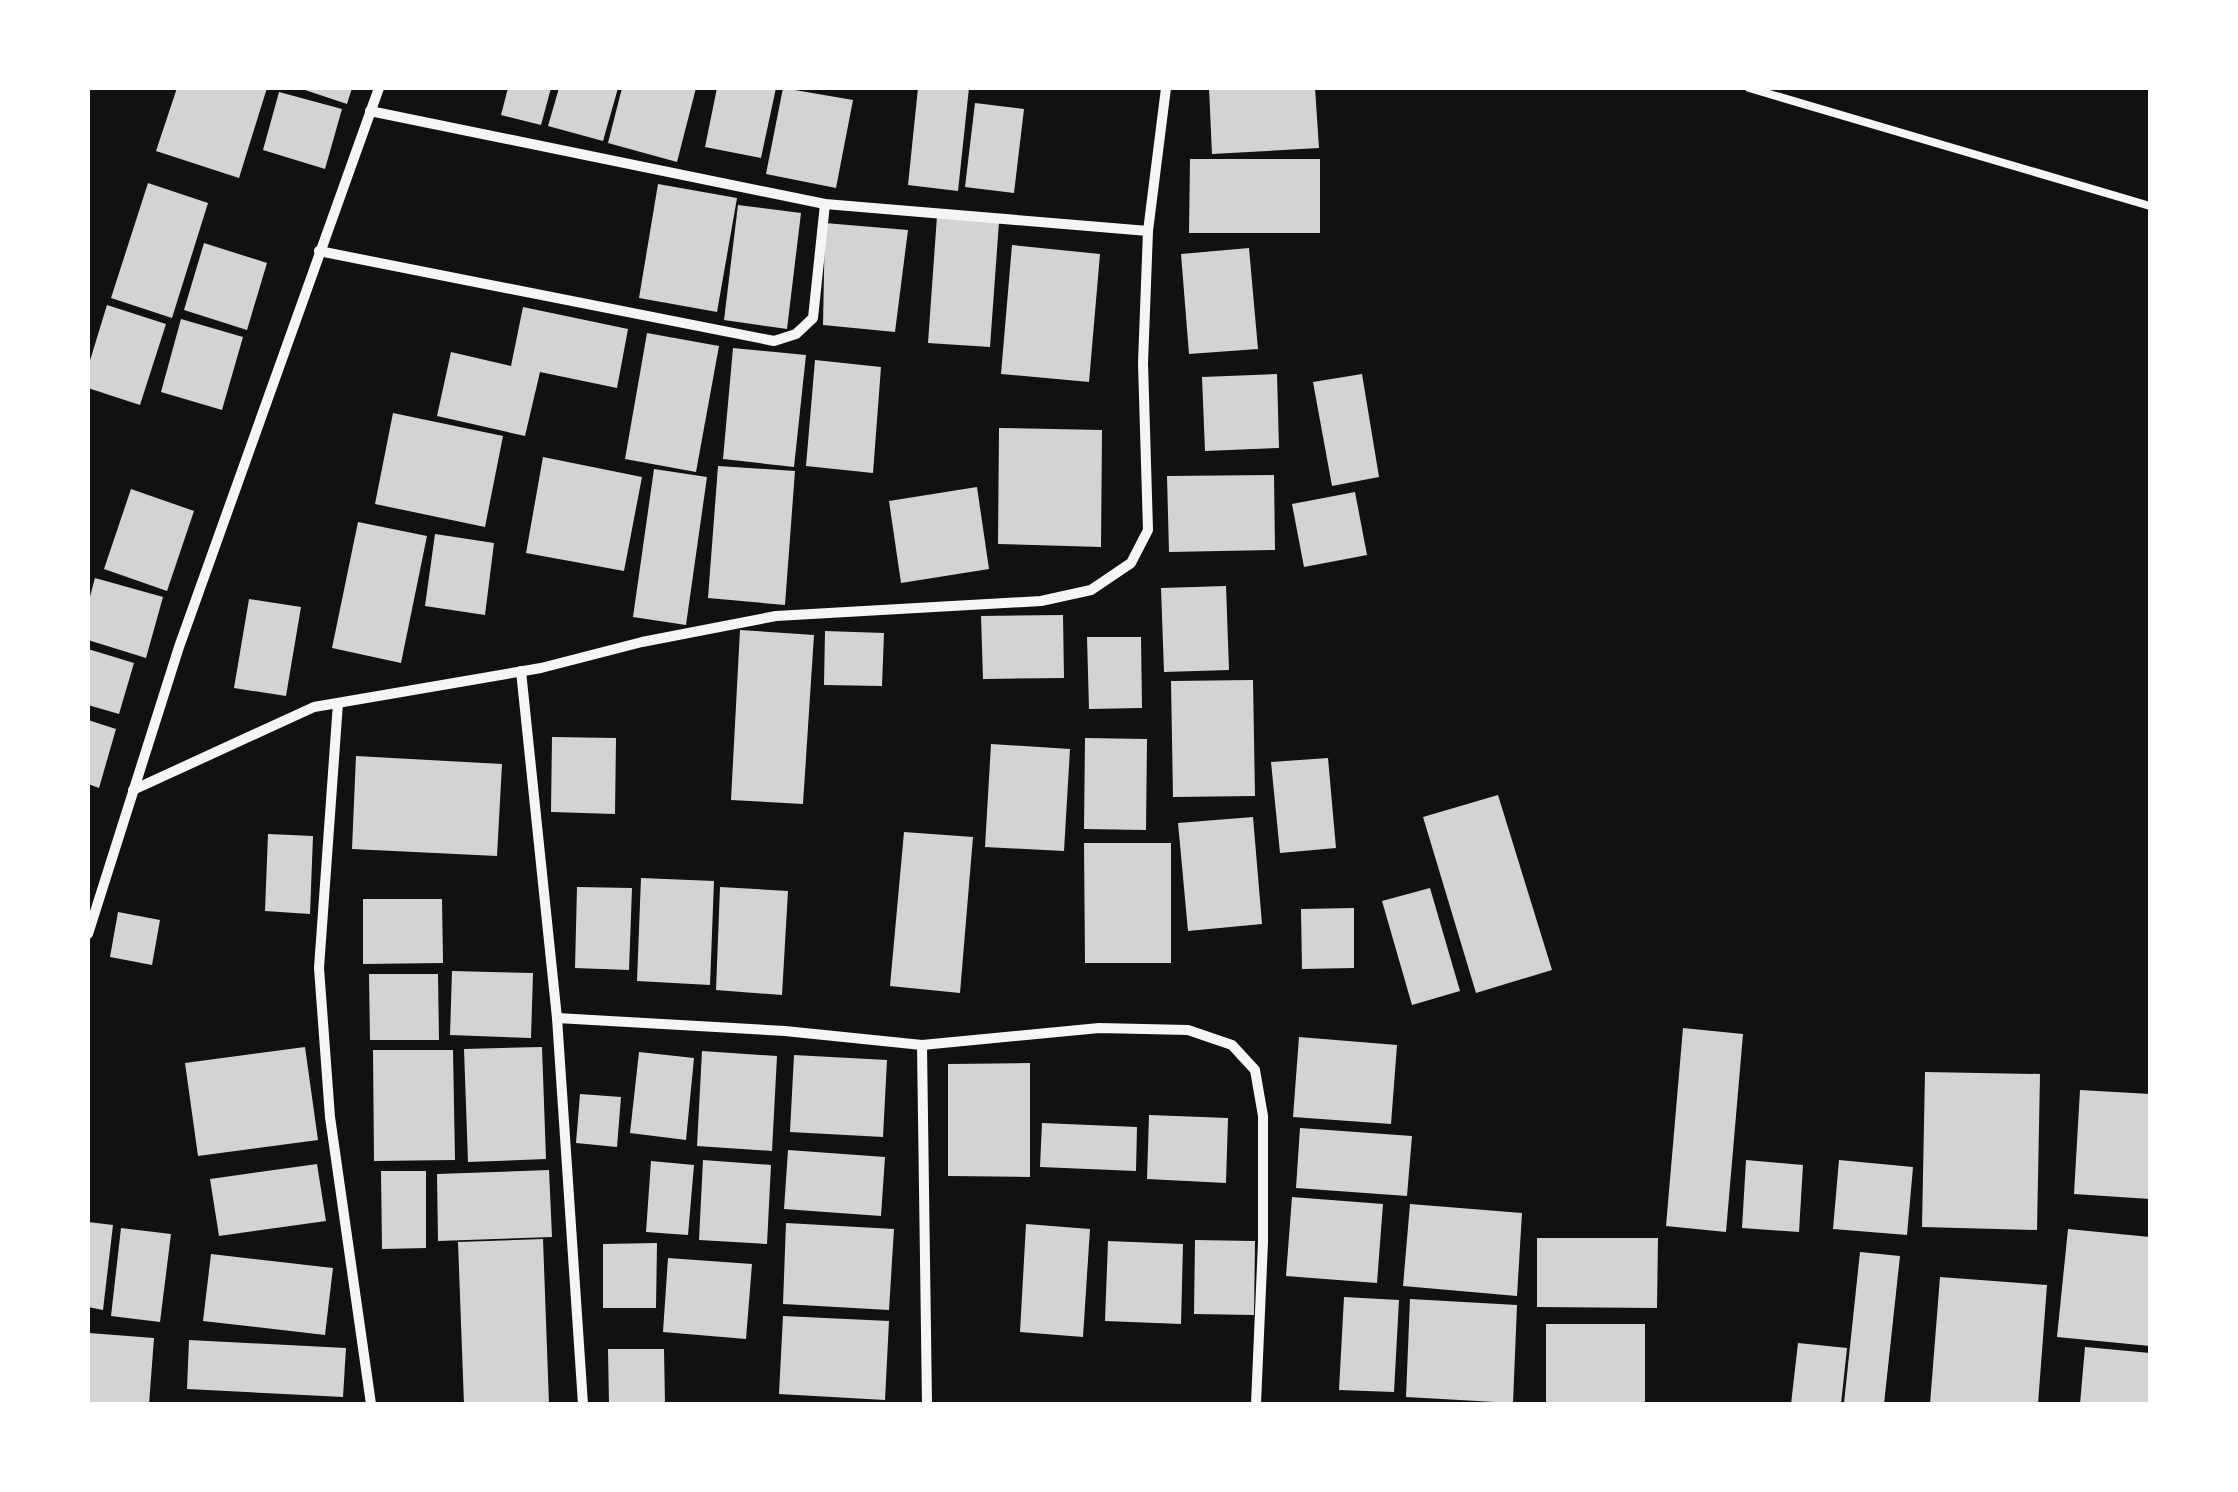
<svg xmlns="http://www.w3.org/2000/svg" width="2238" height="1492" viewBox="0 0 2238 1492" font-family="Overpass,sans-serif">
<rect width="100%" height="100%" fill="#111"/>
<g fill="#d3d3d3">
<path d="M177 88H267L239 178 156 151Z"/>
<path d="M299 88H352L347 104Z"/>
<path d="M508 88H551L541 125 501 115Z"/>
<path d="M559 88H618L603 141 548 126Z"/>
<path d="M622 88H696L677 162 608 143Z"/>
<path d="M717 88H776L761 158 705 147Z"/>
<path d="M783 88 853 100 836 188 766 174Z"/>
<path d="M918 88H969L958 191 908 185Z"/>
<path d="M1209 88H1315L1319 148 1212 154Z"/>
<path d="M279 92 342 109 325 169 263 150Z"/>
<path d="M975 103 1024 109 1014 193 965 187Z"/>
<path d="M1190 159H1320V233H1189Z"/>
<path d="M148 183 208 203 172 318 111 298Z"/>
<path d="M658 184 737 198 717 312 639 298Z"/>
<path d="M738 205 801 213 787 329 724 320Z"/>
<path d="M937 216 999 222 990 347 928 343Z"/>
<path d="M825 223 908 230 895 332 823 325Z"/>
<path d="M204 243 267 263 247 330 184 310Z"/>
<path d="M1012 245 1100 254 1089 382 1001 374Z"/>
<path d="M1249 248 1258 349 1189 354 1181 254Z"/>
<path d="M107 305 166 324 140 405 88 388V367Z"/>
<path d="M523 307 628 329 617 388 540 372 525 436 437 416 451 352 511 366Z"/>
<path d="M181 319 243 337 222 410 161 392Z"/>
<path d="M647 333 719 346 696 472 625 459Z"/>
<path d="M733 348 806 355 794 467 723 459Z"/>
<path d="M815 360 881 367 873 473 806 466Z"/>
<path d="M1277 374 1279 448 1205 451 1202 377Z"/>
<path d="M1362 374 1379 477 1332 486 1313 382Z"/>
<path d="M393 413 503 436 485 527 375 504Z"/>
<path d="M999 428 1102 430 1101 547 998 544Z"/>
<path d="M543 457 642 477 624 571 526 553Z"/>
<path d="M718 466 795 471 785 605 708 598Z"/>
<path d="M654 469 707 477 686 625 633 617Z"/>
<path d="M1274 475 1275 550 1169 552 1167 476Z"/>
<path d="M977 487 989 569 901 583 889 501Z"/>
<path d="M131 489 194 511 167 591 104 569Z"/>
<path d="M1355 492 1367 555 1304 567 1292 504Z"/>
<path d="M358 522 427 536 401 663 332 648Z"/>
<path d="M435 534 494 543 485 615 425 606Z"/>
<path d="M95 578 163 597 146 658 88 640V604Z"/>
<path d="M1226 586 1229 670 1164 672 1161 588Z"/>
<path d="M249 599 301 607 286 696 234 688Z"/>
<path d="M1063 615 1064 678 983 679 981 616Z"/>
<path d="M740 630 814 635 803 804 731 800Z"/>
<path d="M825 631 884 633 882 686 824 685Z"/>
<path d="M1087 637H1141L1142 708 1089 709Z"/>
<path d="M88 649 134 663 119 714 88 705Z"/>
<path d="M1253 680 1255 796 1173 797 1171 681Z"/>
<path d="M88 720 116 729 99 788 88 784Z"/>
<path d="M552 737 616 738 615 814 551 812Z"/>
<path d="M1085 738 1147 739 1146 830 1084 829Z"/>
<path d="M991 744 1070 749 1064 851 985 847Z"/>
<path d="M356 756 502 764 497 856 352 849Z"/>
<path d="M1328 758 1336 848 1280 853 1271 762Z"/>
<path d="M1498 795 1552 970 1476 993 1423 817Z"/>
<path d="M1253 817 1262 924 1188 931 1178 823Z"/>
<path d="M904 832 973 837 960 993 890 986Z"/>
<path d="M268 834 313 836 310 914 265 911Z"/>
<path d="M1084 843H1171V963H1085Z"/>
<path d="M641 878 714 881 710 985 637 981Z"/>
<path d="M577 887 632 888 629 970 575 968Z"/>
<path d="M720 887 788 891 782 995 716 990Z"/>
<path d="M1430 888 1460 991 1412 1005 1382 901Z"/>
<path d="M363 899H442L443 963 363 964Z"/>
<path d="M1354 908V968L1302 969 1301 909Z"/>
<path d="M118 912 160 920 152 965 110 957Z"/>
<path d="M452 971 533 973 531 1038 450 1035Z"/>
<path d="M369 974H438L439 1040H370Z"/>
<path d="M1683 1028 1743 1034 1726 1232 1666 1226Z"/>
<path d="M1299 1037 1397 1045 1391 1124 1293 1117Z"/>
<path d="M305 1047 318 1140 198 1156 185 1063Z"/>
<path d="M542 1047 546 1159 468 1162 464 1049Z"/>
<path d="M373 1050H453L455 1160 374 1161Z"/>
<path d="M702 1051 777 1056 772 1151 697 1146Z"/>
<path d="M639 1052 694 1058 686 1140 630 1133Z"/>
<path d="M794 1055 887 1060 883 1137 790 1132Z"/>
<path d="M1030 1063V1177L948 1176V1064Z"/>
<path d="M1925 1072 2040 1074 2037 1230 1922 1227Z"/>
<path d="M2080 1090 2150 1094V1199L2074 1194Z"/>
<path d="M580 1094 621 1097 617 1147 576 1143Z"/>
<path d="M1149 1115 1228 1118 1226 1183 1147 1179Z"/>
<path d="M1042 1123 1137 1127 1136 1171 1040 1167Z"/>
<path d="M1300 1128 1412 1136 1407 1196 1296 1188Z"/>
<path d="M788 1150 885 1157 881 1216 784 1209Z"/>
<path d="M703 1160 771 1165 767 1244 699 1240Z"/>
<path d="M1746 1160 1803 1165 1799 1232 1742 1228Z"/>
<path d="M1839 1160 1913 1167 1907 1235 1833 1229Z"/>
<path d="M651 1161 694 1165 688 1235 646 1232Z"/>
<path d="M317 1164 326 1221 219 1236 210 1179Z"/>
<path d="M549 1170 552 1237 438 1241 437 1174Z"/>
<path d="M381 1171H426V1248L382 1249Z"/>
<path d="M1292 1197 1383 1204 1377 1283 1286 1276Z"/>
<path d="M1410 1204 1522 1213 1517 1296 1403 1286Z"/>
<path d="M88 1222 113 1225 103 1310 88 1307Z"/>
<path d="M786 1223 894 1229 889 1310 783 1304Z"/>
<path d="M1026 1224 1090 1229 1083 1337 1020 1332Z"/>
<path d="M121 1228 171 1234 160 1322 111 1316Z"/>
<path d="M2068 1229 2150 1237V1346L2057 1337Z"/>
<path d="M1537 1238H1658L1657 1308 1537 1307Z"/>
<path d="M543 1239 549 1404H464L458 1242Z"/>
<path d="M1195 1240 1255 1241 1254 1315 1194 1314Z"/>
<path d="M1108 1241 1183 1244 1181 1324 1105 1321Z"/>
<path d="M657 1243 656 1308H603V1244Z"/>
<path d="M1860 1252 1900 1256 1884 1404 1844 1403Z"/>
<path d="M211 1254 333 1268 325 1335 203 1321Z"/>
<path d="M668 1258 752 1264 746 1339 663 1332Z"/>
<path d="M1940 1277 2047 1285 2038 1404H1930Z"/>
<path d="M1344 1297 1399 1300 1394 1392 1339 1390Z"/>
<path d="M1410 1299 1517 1305 1513 1403 1406 1397Z"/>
<path d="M783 1316 889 1321 885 1400 779 1394Z"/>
<rect x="1546" y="1324" width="99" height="80"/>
<path d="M89 1333 154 1338 149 1404H88Z"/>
<path d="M189 1340 346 1348 343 1397 187 1389Z"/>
<path d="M1798 1343 1847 1348 1841 1404H1791Z"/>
<path d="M2085 1347 2150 1353V1404H2080Z"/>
<path d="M608 1349H664L665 1404H609Z"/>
</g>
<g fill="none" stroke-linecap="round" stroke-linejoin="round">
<path stroke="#f5f5f5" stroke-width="8" d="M1749 88 2150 206"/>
<g stroke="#f5f5f5" stroke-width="10">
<path d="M370 111 825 204 1148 231"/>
<path d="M319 251 774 341 796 334 813 318 825 204"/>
<path d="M521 671 557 1018 583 1404"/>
<path d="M338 703 319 968 330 1117 371 1404"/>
<path d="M133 790 314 707 541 668 642 642 776 616 1041 601 1091 590 1131 563 1148 530 1143 363 1148 231 1166 88"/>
<path d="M88 934 179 647 379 88"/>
<path d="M557 1018 785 1031 922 1045 1099 1028 1188 1030 1232 1045 1255 1070 1263 1116V1242L1256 1404"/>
<path d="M922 1045 927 1404"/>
</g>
</g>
<rect width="2238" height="1492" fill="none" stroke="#ffffff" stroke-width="180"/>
</svg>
